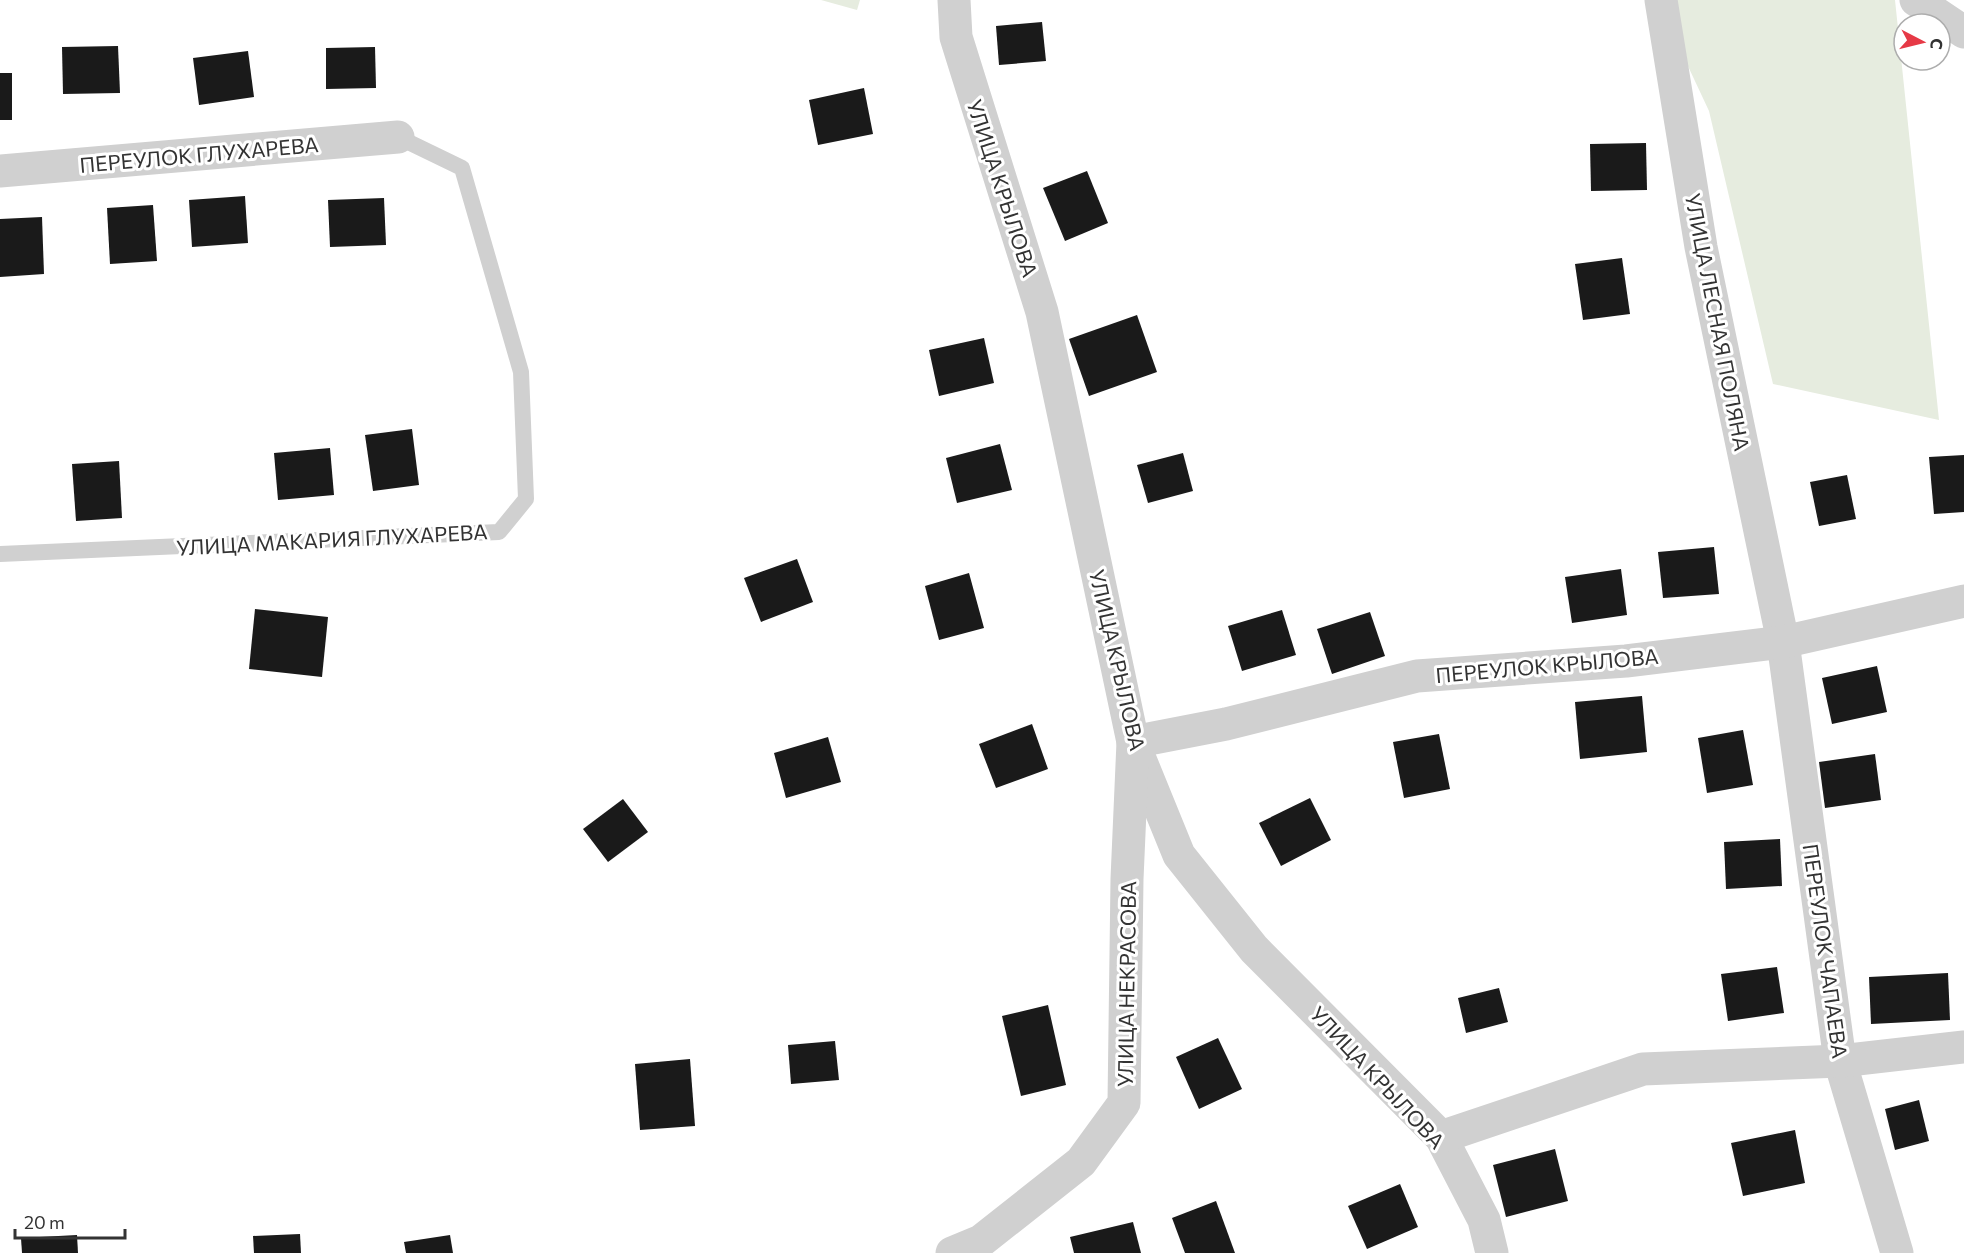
<svg xmlns="http://www.w3.org/2000/svg" width="1964" height="1253" viewBox="0 0 1964 1253" font-family="Commissioner,sans-serif">
<rect width="100%" height="100%" fill="#fff"/>
<g fill="#e6ecdf">
<path d="M821 0H860L857 10Z"/>
<path d="M1657 0H1895L1939 420 1773 384 1709 111Z"/>
</g>
<g fill="#1a1a1a">
<path d="M1042 22 1046 61 999 65 996 26Z"/>
<path d="M118 46 120 93 63 94 62 47Z"/>
<path d="M375 47 376 88 326 89V48Z"/>
<path d="M248 51 254 97 199 105 193 58Z"/>
<rect x="0" y="73" width="12" height="47"/>
<path d="M864 88 873 134 818 145 809 100Z"/>
<path d="M1646 143 1647 190 1591 191 1590 144Z"/>
<path d="M1087 171 1108 223 1065 241 1043 188Z"/>
<path d="M245 196 248 243 192 247 189 200Z"/>
<path d="M384 198 386 245 330 247 328 200Z"/>
<path d="M153 205 157 261 110 264 107 208Z"/>
<path d="M42 217 44 274 0 277V219Z"/>
<path d="M1622 258 1630 314 1583 320 1575 264Z"/>
<path d="M1137 315 1157 372 1089 396 1069 339Z"/>
<path d="M984 338 994 383 939 396 929 350Z"/>
<path d="M412 429 419 485 373 491 365 435Z"/>
<path d="M1000 444 1012 490 957 503 946 458Z"/>
<path d="M330 448 334 495 278 500 274 453Z"/>
<path d="M1183 453 1193 491 1148 503 1137 465Z"/>
<path d="M1964 455V512L1934 514 1929 457Z"/>
<path d="M119 461 122 518 76 521 72 464Z"/>
<path d="M1847 475 1856 519 1819 526 1810 482Z"/>
<path d="M1714 547 1719 594 1663 598 1658 552Z"/>
<path d="M797 559 813 602 761 622 744 578Z"/>
<path d="M1621 569 1627 615 1572 623 1565 577Z"/>
<path d="M969 573 984 628 939 640 925 586Z"/>
<path d="M255 609 328 617 322 677 249 669Z"/>
<path d="M1282 610 1296 655 1242 671 1228 626Z"/>
<path d="M1370 612 1385 656 1332 674 1317 629Z"/>
<path d="M1877 666 1887 712 1832 724 1822 678Z"/>
<path d="M1642 696 1647 752 1580 759 1575 702Z"/>
<path d="M1032 724 1048 769 996 788 979 744Z"/>
<path d="M1743 730 1753 785 1707 793 1698 738Z"/>
<path d="M1439 734 1450 789 1404 798 1393 742Z"/>
<path d="M828 737 841 782 786 798 774 753Z"/>
<path d="M1875 754 1881 800 1825 808 1819 762Z"/>
<path d="M1310 798 1331 840 1281 866 1259 823Z"/>
<path d="M623 799 648 832 608 862 583 829Z"/>
<path d="M1780 839 1782 886 1726 889 1724 842Z"/>
<path d="M1777 967 1784 1013 1728 1021 1721 974Z"/>
<path d="M1948 973 1950 1020 1871 1024 1869 977Z"/>
<path d="M1499 988 1508 1022 1466 1033 1458 998Z"/>
<path d="M1048 1005 1066 1085 1021 1096 1002 1016Z"/>
<path d="M1218 1038 1242 1089 1199 1109 1176 1057Z"/>
<path d="M835 1041 839 1080 791 1084 788 1045Z"/>
<path d="M690 1059 695 1126 640 1130 635 1064Z"/>
<path d="M1919 1100 1929 1141 1895 1150 1885 1109Z"/>
<path d="M1795 1130 1805 1183 1743 1196 1731 1143Z"/>
<path d="M1555 1149 1568 1201 1506 1217 1493 1165Z"/>
<path d="M1400 1184 1418 1227 1367 1249 1348 1206Z"/>
<path d="M1216 1201 1235 1253H1185L1172 1218Z"/>
<path d="M1133 1222 1141 1253H1074L1070 1237Z"/>
<path d="M300 1234 301 1253H254L253 1236Z"/>
<path d="M77 1235 78 1253H22L21 1238Z"/>
<path d="M450 1235 453 1253H406L404 1242Z"/>
</g>
<g fill="none" stroke-linecap="round" stroke-linejoin="round">
<path stroke="#d0d0d0" stroke-width="16" d="M0 554 499 532 526 499 521 372 462 168 398 137"/>
<g stroke="#d0d0d0" stroke-width="33">
<path d="M954 0 956 37 1042 312 1133 742 1179 855 1254 949 1441 1137 1484 1220 1492 1253"/>
<path d="M1661 0 1701 247 1783 642 1840 1061 1897 1253"/>
<path d="M1916 0 1964 32"/>
<path d="M0 171 398 137"/>
<path d="M1441 1137 1643 1069 1840 1061 1964 1047"/>
<path d="M952 1253 981 1241 1081 1162 1124 1103 1127 879 1133 742 1226 724 1417 676 1626 661 1783 642 1964 601"/>
</g>
</g>
<g text-anchor="middle" dominant-baseline="central" stroke-width="6" stroke-linejoin="round" paint-order="stroke">
<g font-size="21" fill="#333" stroke="#fff">
<text transform="translate(199 154) rotate(-5)">ПЕРЕУЛОК ГЛУХАРЕВА</text>
<text transform="translate(1003 188) rotate(72)">УЛИЦА КРЫЛОВА</text>
<text transform="translate(1718 322) rotate(79)">УЛИЦА ЛЕСНАЯ ПОЛЯНА</text>
<text transform="translate(332 539) rotate(-3)">УЛИЦА МАКАРИЯ ГЛУХАРЕВА</text>
<text transform="translate(1118 660) rotate(77)">УЛИЦА КРЫЛОВА</text>
<text transform="translate(1547 665) rotate(-5)">ПЕРЕУЛОК КРЫЛОВА</text>
<text transform="translate(1826 951) rotate(82)">ПЕРЕУЛОК ЧАПАЕВА</text>
<text transform="translate(1126 984) rotate(-89)">УЛИЦА НЕКРАСОВА</text>
<text transform="translate(1378 1077) rotate(47)">УЛИЦА КРЫЛОВА</text>
</g>
</g>
<g transform="translate(1922 42) rotate(97)"><circle r="28" fill="#ffffff" stroke="#adadad" stroke-width="1.5"/>
<path d="M0-4.5L10 22L0 15L-10 22Z" fill="#e63946"/>
<text y="-9" font-size="16" font-weight="bold" text-anchor="middle" fill="#333333">С</text>
</g>
<path d="M15 1229v9h110v-9" fill="none" stroke="#333333" stroke-width="3"/>
<text x="24" y="1229" font-size="18" fill="#333333" stroke="#ffffff" stroke-width="4.5" paint-order="stroke">20 m</text>
</svg>
